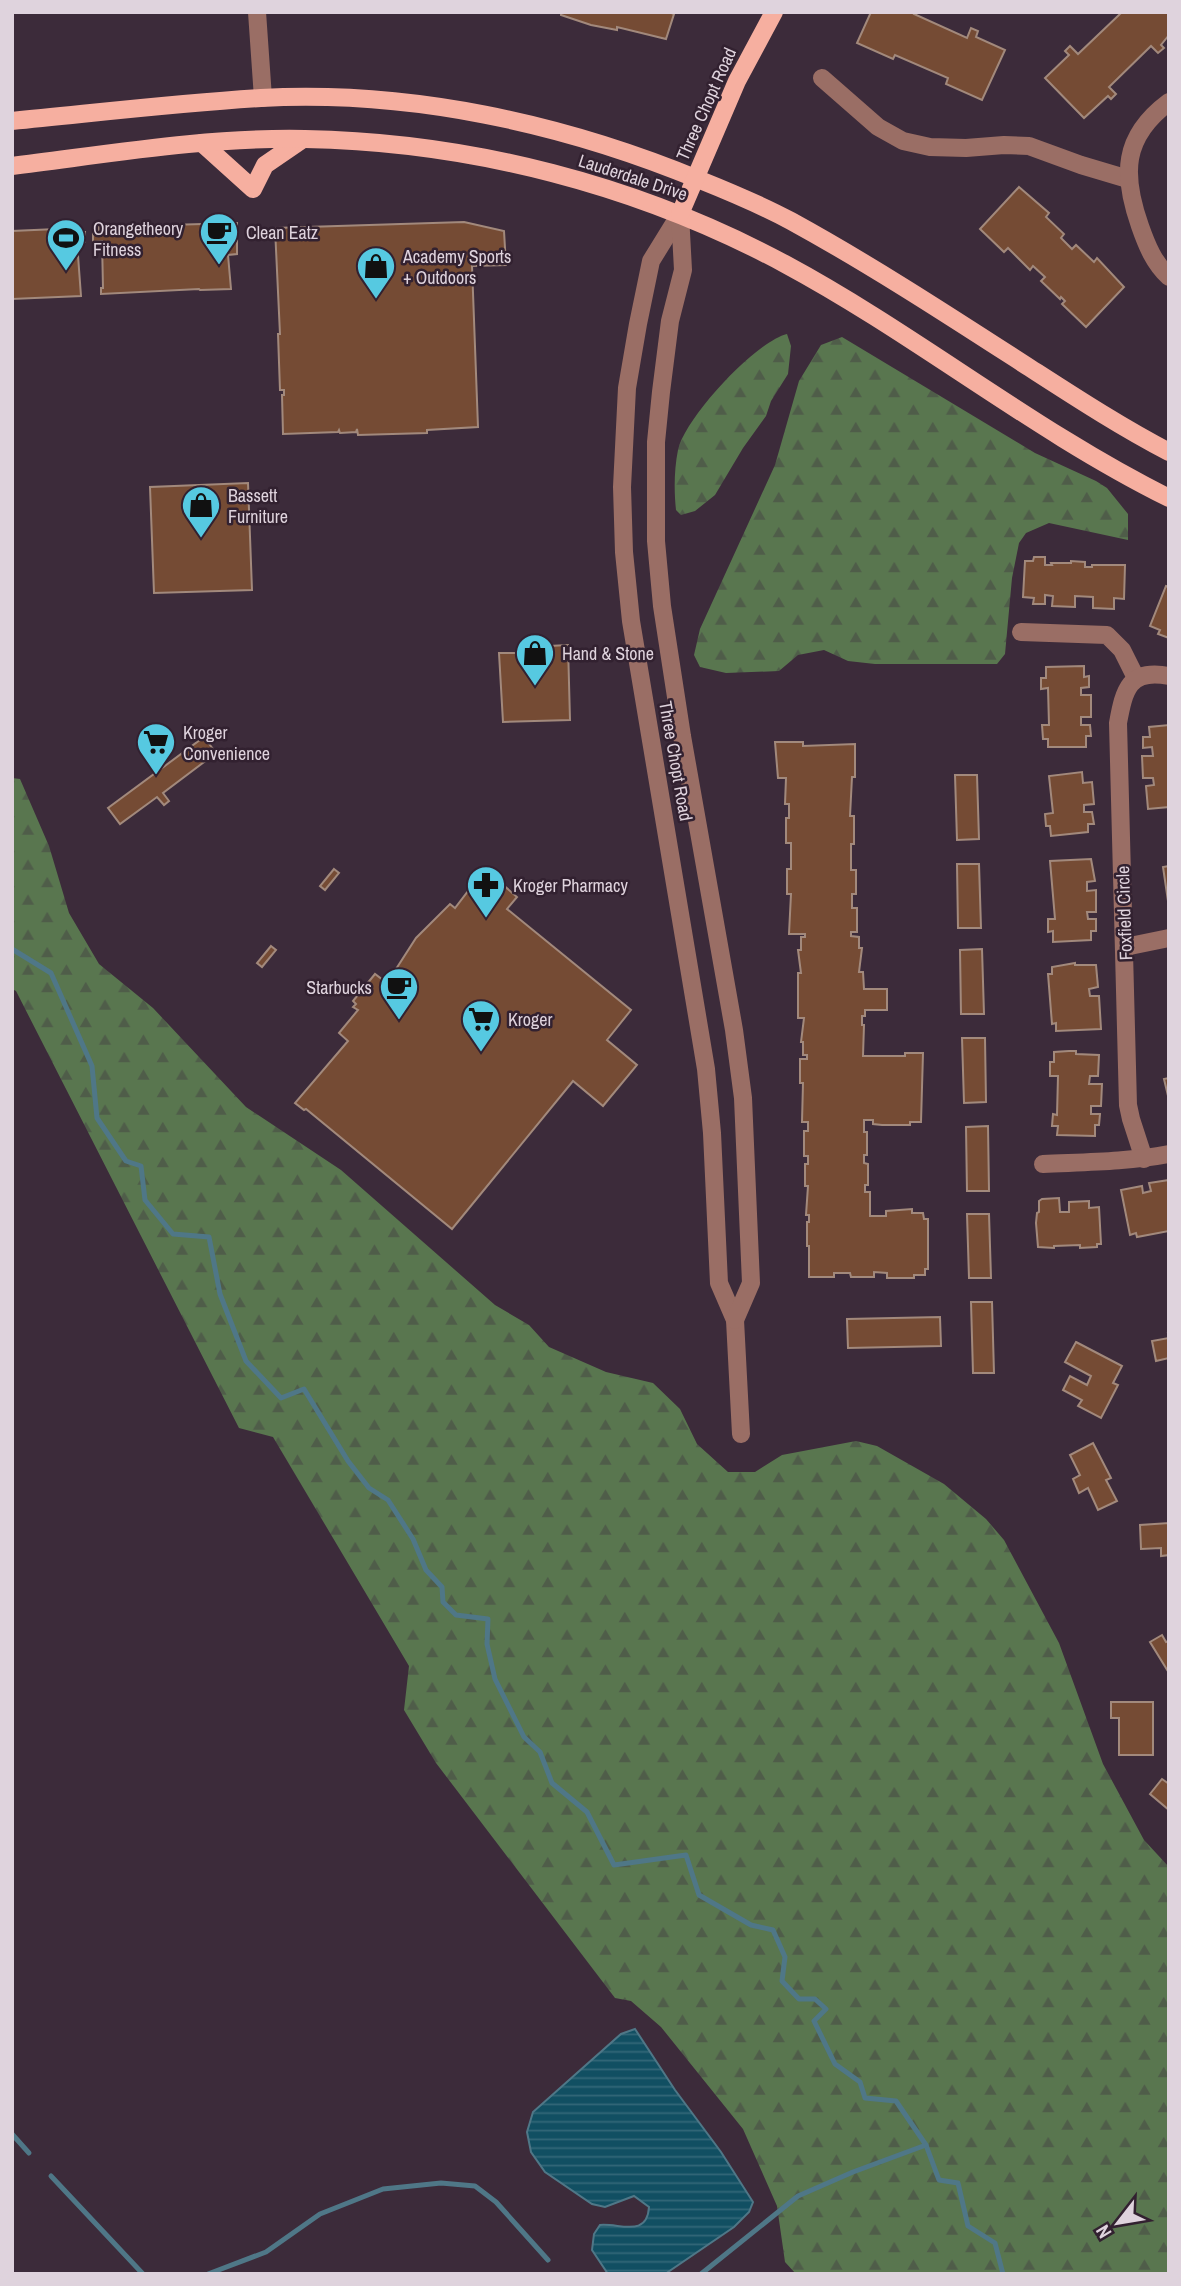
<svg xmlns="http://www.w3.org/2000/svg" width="1181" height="2286" viewBox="0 0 1181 2286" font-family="'Archivo Narrow',sans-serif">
<defs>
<pattern id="forest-firs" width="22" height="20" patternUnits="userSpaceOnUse" patternTransform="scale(1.75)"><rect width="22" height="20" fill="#59764f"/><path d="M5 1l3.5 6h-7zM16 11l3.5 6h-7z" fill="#4f5d49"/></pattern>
<pattern id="water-rules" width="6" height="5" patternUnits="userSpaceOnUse" patternTransform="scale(1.75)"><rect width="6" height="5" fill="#114f62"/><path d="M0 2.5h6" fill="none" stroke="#336778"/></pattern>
</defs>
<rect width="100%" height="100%" fill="#3c2b3a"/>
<g fill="url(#forest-firs)">
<path d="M787 334 791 346 788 374 771 401 766 416 743 448 715 495 695 511 681 515 676 510C674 491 674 470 678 450 685 418 755 342 787 334Z"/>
<path d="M842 337 1035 453 1096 481 1107 488 1128 514V540L1049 523 1026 533 1019 543 1012 578 1005 654 997 664H875L848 661 824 650 798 655 779 671 726 673 700 667 694 655 700 629 775 465 799 381 821 345Z"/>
<path d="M12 778 20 779 49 846 69 913 99 964 153 1008 246 1107 341 1170 495 1305 529 1325 549 1347 606 1372 653 1383 680 1409 697 1444 728 1472H755L782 1455 856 1441 877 1446 944 1484 986 1519 1004 1540 1059 1643 1103 1764 1144 1840 1169 1867V2274H796L785 2262 777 2206 743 2129 661 2027 631 2001 615 1998 436 1763 404 1710 409 1666 273 1437 239 1428 16 991 12 989Z"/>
</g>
<path fill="url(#water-rules)" stroke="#4f7787" stroke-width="2" d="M635 2029 675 2090 721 2152 753 2202 749 2212 734 2227 665 2274H608L592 2250 594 2234 600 2225C620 2223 647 2238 649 2207L634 2196 605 2207 592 2204 545 2172 531 2152 527 2132 533 2112 621 2034Z"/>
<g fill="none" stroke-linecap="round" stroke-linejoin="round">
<g stroke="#4f7787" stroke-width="5">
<path d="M12 949 51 973 92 1066 97 1118 126 1161 141 1166 145 1200 173 1234 209 1237 220 1294 246 1361 281 1398 304 1389 348 1461 369 1488 388 1500 413 1539 426 1570 442 1587 443 1602 456 1615 488 1619 487 1644 495 1679 524 1737 540 1752 552 1783 587 1812 614 1865 686 1855 699 1895 751 1925 773 1930 785 1957 782 1981 799 1999H815L826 2009 814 2021 835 2064 860 2082 865 2098 896 2101 926 2145 939 2180 958 2183 968 2226 995 2243 1003 2274"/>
<path d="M12 2134 29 2153"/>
<path d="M51 2176 143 2274"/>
<path d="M208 2274 266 2252 320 2214 383 2189 441 2183 475 2186 496 2202 548 2260"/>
<path d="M701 2274 798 2196 853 2172 926 2145"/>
</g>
</g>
<g fill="#754b34" stroke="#a2897c" stroke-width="2">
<path d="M561 12H669L674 14 666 39 617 27V30L591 25 561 15Z"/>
<path d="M871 12H915L914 14 967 38 971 28 978 31 976 37 1005 50 982 100 946 84 948 78 895 55 893 59 857 43Z"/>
<path d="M1118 12H1169V35L1161 45 1164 48 1158 53 1151 46 1109 87 1116 94 1111 99 1108 96 1084 118 1045 78 1069 55 1065 51 1070 46 1078 54 1120 14Z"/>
<path d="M1019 187 1049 213 1046 217 1064 234 1061 238 1072 249 1076 245 1094 262 1097 258 1124 287 1086 327 1062 304 1065 301 1061 297 1060 299 1041 281 1045 277 1033 266 1030 270 1008 248 1004 252 980 229Z"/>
<path d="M464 222 504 231 506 265 472 266 478 427 427 430V433L358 435 357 429 356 432 340 433 339 430 338 432 283 434 282 395H284V390H280L278 334H280L275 228Z"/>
<path d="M237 223V254L228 255 231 289 200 290 199 289 101 294V288H103L102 241 93 242V232L99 231V227Z"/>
<path d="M79 228V232H85V242H77L81 296 12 299V231Z"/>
<path d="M248 483 252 590 154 593 150 487Z"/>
<path d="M1034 557H1045V565H1052L1051 563H1071V561L1085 562V567H1092V565H1125L1124 599 1114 598V609L1093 608V597L1075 596V607L1052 606 1053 596 1045 595V604H1033L1034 598 1023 597 1025 561H1033Z"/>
<path d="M1166 586 1169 587V638L1158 634 1160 630 1150 626Z"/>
<path d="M568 645 570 720 503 722 499 653H549V646Z"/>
<path d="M1084 666V677L1089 676V687L1081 688V695H1091V717H1081V725H1090L1091 736H1086V747H1048V739H1043L1042 725H1049L1048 688 1041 689V678H1046V667Z"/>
<path d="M1169 725V807L1148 809 1146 786 1154 785 1153 778H1143L1142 756H1153L1152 747 1143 748V737H1150L1149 727Z"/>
<path d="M204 737 216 753 163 793 169 801 164 805 157 797 120 824 108 808Z"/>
<path d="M775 742H803V746L855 744V777H852L850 816H854V844H851V870H856V894H852V908H857V932H851V936L859 937V948H862L859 972H863L864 989H887V1010H865V1016H862V1025H864L863 1056H905V1053H923L921 1122H910V1125H882L873 1124V1120H864V1132H867V1155H864V1163L868 1164V1185H865V1192H870V1216H886V1211L912 1209V1213H923L924 1219H928V1269H925V1275H914V1278H887V1273L874 1272V1277H851L850 1273H834V1277H809V1246H807V1222H809V1215H806L808 1186H805V1164H808V1156H804V1131H808V1122H802L803 1083H800V1059H807V1055H803V1042H801L804 1018H798V973H801L798 950H801V937H805V934H789L791 894H787V869H791V843H786V818H789V804H785L786 778H778Z"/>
<path d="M1082 772 1083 783 1092 782 1094 804 1084 805V812H1092L1094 824H1088V832L1051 836 1050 826H1046L1045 814 1053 813 1049 776Z"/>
<path d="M955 775H977L979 839 957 840Z"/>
<path d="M1091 859 1095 881 1087 882V891L1096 890V912H1087L1088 919H1096V931H1091V940L1053 942V931L1048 932V919H1055L1050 861Z"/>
<path d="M957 864H979L981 928H958Z"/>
<path d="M1169 866V901H1168L1163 867Z"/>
<path d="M334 869 339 873 325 890 320 886Z"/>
<path d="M475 882 493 895 502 884 517 897 507 909 631 1010 607 1040 637 1065 603 1106 573 1081 452 1229 306 1109 304 1110 295 1103 348 1041 339 1033 358 1010 353 1007 356 1004 353 1001 375 974 387 983 416 938 450 904 455 908Z"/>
<path d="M271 946 276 950 262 967 257 963Z"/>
<path d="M982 949 984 1014H961L960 950Z"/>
<path d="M1075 963V965H1096L1098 987 1089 989 1090 996H1099L1101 1029 1056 1031V1023L1052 1024 1048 974H1052V967Z"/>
<path d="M962 1038H985L986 1102 964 1103Z"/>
<path d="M1069 1051H1076V1054L1099 1055 1098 1076H1090L1089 1084H1102L1101 1106H1091V1114H1100L1099 1125H1095V1136L1057 1135 1058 1126H1052L1053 1114 1057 1115 1058 1076H1050V1062H1054V1052Z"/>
<path d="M1169 1078V1100L1164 1079Z"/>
<path d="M988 1126 989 1191H967L966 1127Z"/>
<path d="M1169 1180V1231L1137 1237 1136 1233 1130 1235 1121 1190 1142 1186 1143 1193 1151 1191 1149 1183Z"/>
<path d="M1059 1198 1060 1212H1069V1202L1089 1201V1208L1099 1207 1101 1244H1097V1247L1080 1248V1245L1054 1246V1248L1038 1247 1036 1223 1037 1213 1039 1212V1201L1042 1199Z"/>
<path d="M967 1214H989L991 1278H969Z"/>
<path d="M971 1302H992L994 1373H973Z"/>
<path d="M940 1317 941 1346 848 1348 847 1319Z"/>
<path d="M1168 1333H1169V1358L1156 1361 1152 1341 1169 1338Z"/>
<path d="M1076 1342 1122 1366 1113 1383 1118 1385 1101 1418 1078 1406 1082 1400 1063 1390 1070 1376 1087 1385 1091 1376 1065 1362Z"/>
<path d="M1093 1443 1111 1478 1106 1480 1117 1501 1098 1510 1088 1488 1079 1493 1073 1479 1080 1475 1070 1455Z"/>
<path d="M1169 1523V1555L1161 1556V1548L1141 1549 1140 1525Z"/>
<path d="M1162 1635 1166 1642 1169 1641V1673L1150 1642Z"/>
<path d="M1111 1702H1153V1755H1119V1718H1111Z"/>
<path d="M1162 1779 1169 1784V1810L1150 1794Z"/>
</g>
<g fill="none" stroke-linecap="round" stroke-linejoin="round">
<g stroke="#9a6e65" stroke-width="18">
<path d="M257 12 263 98"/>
<path d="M822 78 878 127 903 141 930 147 966 148 1004 145 1029 146 1081 165 1128 179"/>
<path d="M1169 102C1122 137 1122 175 1140 226 1147 246 1154 263 1169 277"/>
<path d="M680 214 651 261 638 324 627 388 622 487 624 552 631 621 706 1069 712 1133 719 1283 735 1320 741 1434"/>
<path d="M680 214 683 270 670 321 661 392 656 442V541L662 606 682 736 734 1030 743 1098 751 1283 735 1320"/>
<path d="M1021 632 1107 635 1122 650 1136 678"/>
<path d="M1125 947 1169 938"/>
<path d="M1144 1159 1131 1119 1128 1105 1118 723C1124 690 1129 668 1169 676"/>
<path d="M1043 1164C1085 1162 1127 1162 1169 1154"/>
</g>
<g stroke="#f6afa0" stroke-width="18">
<path d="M12 121C95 113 178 103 261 98 410 90 562 123 700 180 730 192 761 205 791 221 873 266 951 317 1030 368 1075 397 1121 427 1169 452"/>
<path d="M202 143 253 189 265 165 303 139"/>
<path d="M12 166C109 154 207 137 305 139 471 142 638 185 785 264 917 335 1034 431 1169 498"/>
<path d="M680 214 737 81 774 12"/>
</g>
</g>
<defs>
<g id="cafe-pin" transform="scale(2.0125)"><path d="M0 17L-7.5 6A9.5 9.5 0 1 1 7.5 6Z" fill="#56c9e1" stroke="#322130"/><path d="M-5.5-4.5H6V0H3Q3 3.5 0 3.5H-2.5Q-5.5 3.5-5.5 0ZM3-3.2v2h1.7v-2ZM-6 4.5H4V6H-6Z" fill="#111"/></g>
<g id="stadium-pin" transform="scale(2.0125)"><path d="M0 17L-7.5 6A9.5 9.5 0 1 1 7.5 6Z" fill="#56c9e1" stroke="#322130"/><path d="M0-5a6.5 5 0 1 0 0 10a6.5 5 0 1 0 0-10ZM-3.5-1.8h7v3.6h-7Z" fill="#111"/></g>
<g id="shop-pin" transform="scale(2.0125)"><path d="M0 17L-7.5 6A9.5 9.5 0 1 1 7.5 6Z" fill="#56c9e1" stroke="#322130"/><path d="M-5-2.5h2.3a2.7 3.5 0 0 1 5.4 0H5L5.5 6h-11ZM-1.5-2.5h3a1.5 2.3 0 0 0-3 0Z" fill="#111"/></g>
<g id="supermarket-pin" transform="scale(2.0125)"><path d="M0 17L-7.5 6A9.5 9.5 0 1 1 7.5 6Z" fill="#56c9e1" stroke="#322130"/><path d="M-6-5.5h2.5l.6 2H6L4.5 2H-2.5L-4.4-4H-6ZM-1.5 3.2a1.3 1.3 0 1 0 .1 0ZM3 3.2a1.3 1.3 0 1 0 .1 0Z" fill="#111"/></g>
<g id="pharmacy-pin" transform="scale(2.0125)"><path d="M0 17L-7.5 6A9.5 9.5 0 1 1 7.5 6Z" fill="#56c9e1" stroke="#322130"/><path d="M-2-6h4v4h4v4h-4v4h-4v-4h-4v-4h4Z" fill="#111"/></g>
</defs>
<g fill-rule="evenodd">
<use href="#cafe-pin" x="219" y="232"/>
<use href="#stadium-pin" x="66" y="238"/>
<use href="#shop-pin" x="376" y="266"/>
<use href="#shop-pin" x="201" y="505"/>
<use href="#shop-pin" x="535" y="653"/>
<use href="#supermarket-pin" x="156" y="742"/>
<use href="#pharmacy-pin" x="486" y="885"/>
<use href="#cafe-pin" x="399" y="987"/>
<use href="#supermarket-pin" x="481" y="1019"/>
</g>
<g text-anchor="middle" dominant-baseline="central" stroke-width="5" stroke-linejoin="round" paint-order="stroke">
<g font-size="18" fill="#dfd3dd" stroke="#322130">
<text transform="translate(706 104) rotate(-66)">Three Chopt Road</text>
<text transform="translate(633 177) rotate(18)">Lauderdale Drive</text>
<text transform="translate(676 761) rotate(80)">Three Chopt Road</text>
<text transform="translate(1124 913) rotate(-92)">Foxfield Circle</text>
</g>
<g font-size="18" fill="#dfd3dd" stroke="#322130" text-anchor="start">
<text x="93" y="228">Orangetheory<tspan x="93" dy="21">Fitness</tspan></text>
<text x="246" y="232">Clean Eatz</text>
<text x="403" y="256">Academy Sports<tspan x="403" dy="21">+ Outdoors</tspan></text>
<text x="228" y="495">Bassett<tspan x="228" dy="21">Furniture</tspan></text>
<text x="562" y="653">Hand &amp; Stone</text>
<text x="183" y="732">Kroger<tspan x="183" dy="21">Convenience</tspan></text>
<text x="513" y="885">Kroger Pharmacy</text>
<text x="372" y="987" text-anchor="end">Starbucks</text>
<text x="508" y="1019">Kroger</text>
</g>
</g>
<rect width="1181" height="2286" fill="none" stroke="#dfd3dd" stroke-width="28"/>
<g transform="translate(1118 2223) rotate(239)" stroke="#322130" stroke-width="5" paint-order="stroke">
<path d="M0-5L12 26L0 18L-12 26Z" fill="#dfd3dd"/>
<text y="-10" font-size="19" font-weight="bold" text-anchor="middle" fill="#dfd3dd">N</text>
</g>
</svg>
